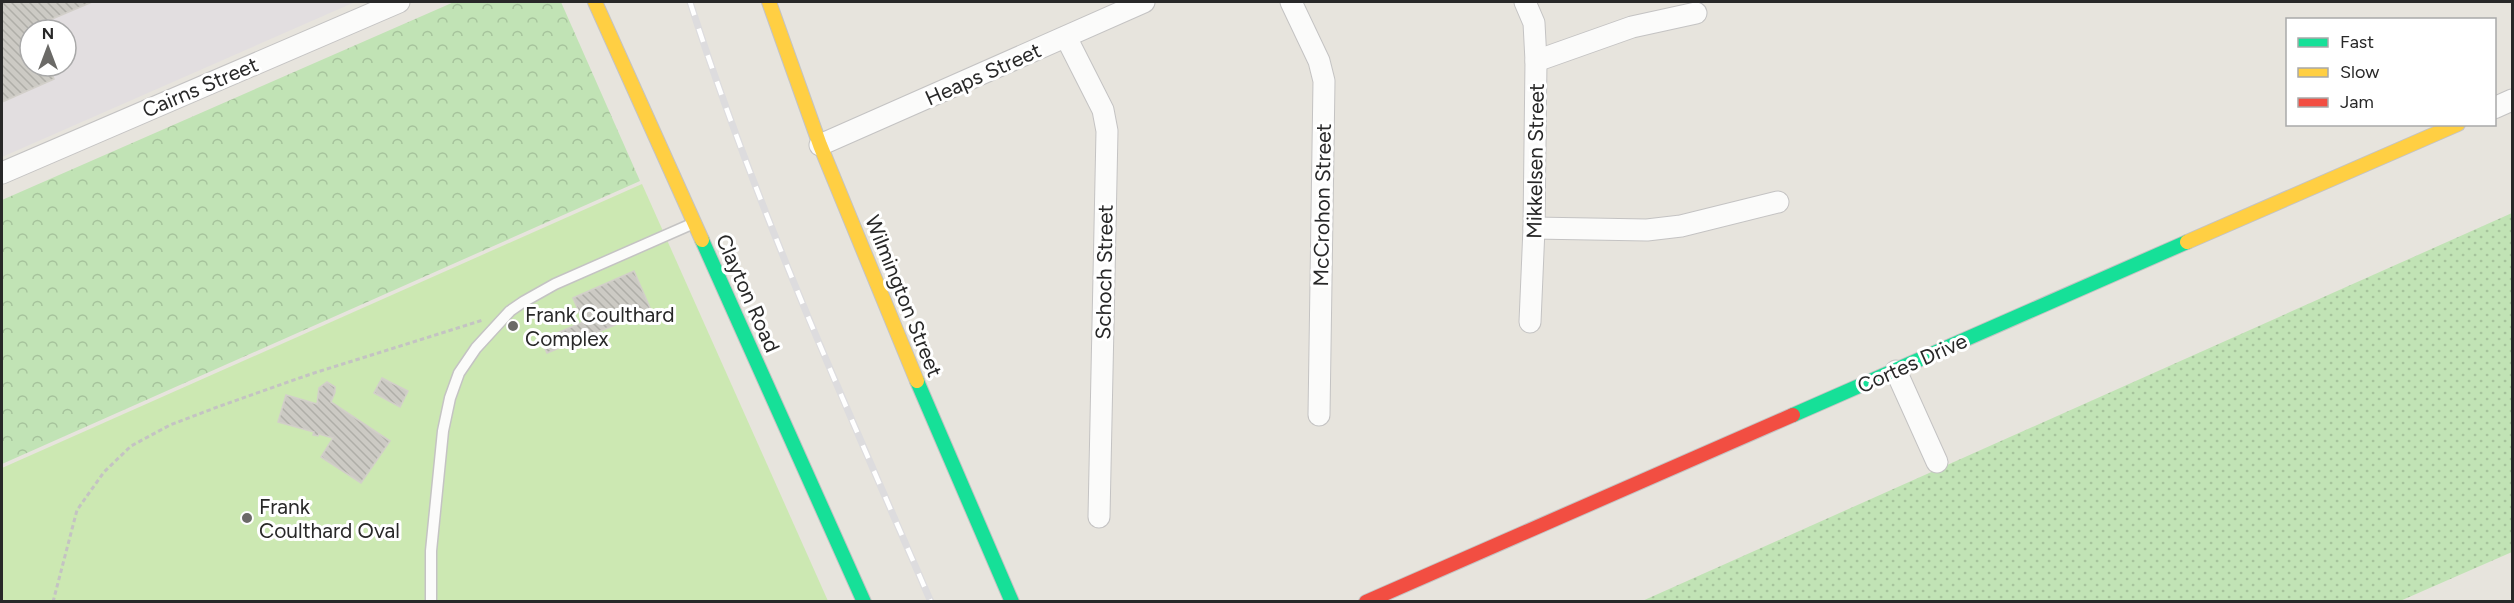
<svg xmlns="http://www.w3.org/2000/svg" width="2514" height="603" viewBox="0 0 2514 603" font-family="Figtree,sans-serif">
<defs>
<pattern id="grass-dots" width="8" height="8" patternUnits="userSpaceOnUse" patternTransform="scale(1.5)"><rect width="8" height="8" fill="#c1e3b5"/><path d="M2 2h.1M6 6h.1" fill="none" stroke="#a6c39c" stroke-width="1.8" stroke-linecap="round"/></pattern>
<pattern id="forest-crowns" width="20" height="18" patternUnits="userSpaceOnUse" patternTransform="scale(1.5)"><rect width="20" height="18" fill="#c1e3b5"/><path d="M2 6a3 3 0 1 1 6 0M12 15a3 3 0 1 1 6 0" fill="none" stroke="#a6c39c"/></pattern>
<pattern id="building-back-hatch" width="6" height="6" patternUnits="userSpaceOnUse" patternTransform="scale(1.5)"><rect width="6" height="6" fill="#cccac4"/><path d="M-1 5l2 2M0 0l6 6M5-1l2 2" fill="none" stroke="#afaea8"/></pattern>
</defs>
<rect width="100%" height="100%" fill="#e7e4dd"/>
<path fill="#e2dee0" fill-rule="evenodd" d="M2 2H355L2 157ZM30 30H66V66H30Z"/>
<path fill="url(#grass-dots)" d="M2512 213V552L2400 601 1640 602Z"/>
<path fill="url(#forest-crowns)" d="M454 2H561L640 181 2 464V200Z"/>
<path fill="#cce8b2" d="M642 184 828 601H2V468Z"/>
<g fill="url(#building-back-hatch)" stroke="#d2cfc9" stroke-width="1.5">
<path d="M2 2H92L45 22 49 30H30V66H49L54 79 2 102Z"/>
<path d="M634 271 651 310 547 353 541 340 583 322 573 298Z"/>
<path d="M382 378 408 391 400 407 374 393Z"/>
<path d="M327 382 335 387V392L331 402 390 441 361 483 321 457 333 438 319 434 318 436 313 435 314 432 278 422 286 395 317 404 319 388Z"/>
</g>
<g fill="none" stroke-linecap="round" stroke-linejoin="round">
<g stroke="#c4c3c3" stroke-width="13">
<path id="lane" d="M431 602V551L443 431 450 398 459 373 476 348 510 311 523 302 555 284 694 223"/>
</g>
<g stroke="#c4c3c3" stroke-width="23">
<g id="street">
<path d="M1291 2 1319 61 1324 81 1319 415"/>
<path d="M1525 2 1534 23 1536 61 1534 228 1530 322"/>
<path d="M1066 37 1103 110 1107 131 1099 517"/>
<path d="M1536 61 1632 27 1696 13"/>
<path d="M2494 108 2512 100"/>
<path d="M820 145 1144 2"/>
<path d="M2 173 399 2"/>
<path d="M1534 228 1647 230 1681 226 1778 202"/>
<path d="M1896 371 1937 462"/>
</g>
</g>
<g stroke="#c4c3c3" stroke-width="16">
<g id="fast">
<path d="M702 240 864 602"/>
<path d="M917 381 1012 602"/>
<path d="M1793 415 2187 242"/>
</g>
</g>
<g stroke="#c4c3c3" stroke-width="16">
<g id="slow">
<path d="M595 2 702 240"/>
<path d="M769 2 820 145 917 381"/>
<path d="M2187 242 2458 124"/>
</g>
</g>
<g stroke="#c4c3c3" stroke-width="16">
<path id="jam" d="M1366 602 1793 415"/>
</g>
<path stroke="#c4c3c3" stroke-width="3" stroke-dasharray="4.5 3" stroke-linecap="butt" d="M53 602 77 510 104 472 131 446 170 425 220 406 311 374 483 320"/>
<use href="#lane" stroke="#fbfbfa" stroke-width="10"/>
<use href="#street" stroke="#fbfbfa" stroke-width="21"/>
<use href="#fast" stroke="#16e098" stroke-width="14"/>
<use href="#slow" stroke="#ffcf43" stroke-width="14"/>
<use href="#jam" stroke="#f24e42" stroke-width="14"/>
<g stroke="#dddcde" stroke-width="7">
<path id="rail" d="M690 2C756 207 845 404 931 602"/>
</g>
<use href="#rail" stroke="#fff" stroke-width="4.5" stroke-dasharray="14" stroke-linecap="butt"/>
</g>
<g fill="#6b6a67" stroke="#fff" stroke-width="2">
<circle cx="513" cy="326" r="6"/>
<circle cx="247" cy="518" r="6"/>
</g>
<g text-anchor="middle" dominant-baseline="central" stroke-width="6" stroke-linejoin="round" paint-order="stroke">
<g font-size="21" fill="#282828" stroke="#fff">
<text transform="translate(983 74) rotate(-24)">Heaps Street</text>
<text transform="translate(200 87) rotate(-23)">Cairns Street</text>
<text transform="translate(1535 161) rotate(-89)">Mikkelsen Street</text>
<text transform="translate(1322 205) rotate(-89)">McCrohon Street</text>
<text transform="translate(1104 272) rotate(-89)">Schoch Street</text>
<text transform="translate(748 293) rotate(66)">Clayton Road</text>
<text transform="translate(904 296) rotate(68)">Wilmington Street</text>
<text transform="translate(1912 363) rotate(-24)">Cortes Drive</text>
</g>
<g font-size="21" fill="#282828" stroke="#fff" text-anchor="start">
<text x="525" y="314">Frank Coulthard<tspan x="525" dy="24">Complex</tspan></text>
<text x="259" y="506">Frank<tspan x="259" dy="24">Coulthard Oval</tspan></text>
</g>
</g>
<rect width="2514" height="603" fill="none" stroke="#282828" stroke-width="6"/>
<rect x="2286" y="18" width="210" height="108" fill="#ffffff" stroke="#a9a9a9" stroke-width="1.5"/>
<rect x="2298" y="38" width="30" height="9" fill="#16e098" stroke="#a9a9a9" stroke-width="1.5"/>
<text x="2340" y="48" font-size="18" fill="#282828">Fast</text>
<rect x="2298" y="68" width="30" height="9" fill="#ffcf43" stroke="#a9a9a9" stroke-width="1.5"/>
<text x="2340" y="78" font-size="18" fill="#282828">Slow</text>
<rect x="2298" y="98" width="30" height="9" fill="#f24e42" stroke="#a9a9a9" stroke-width="1.5"/>
<text x="2340" y="108" font-size="18" fill="#282828">Jam</text>
<g transform="translate(48 48)"><circle r="28" fill="#ffffff" stroke="#a9a9a9" stroke-width="1.5"/>
<path d="M0-4.5L10 22L0 15L-10 22Z" fill="#6b6a67"/>
<text y="-9" font-size="16" font-weight="bold" text-anchor="middle" fill="#282828">N</text>
</g>
</svg>
